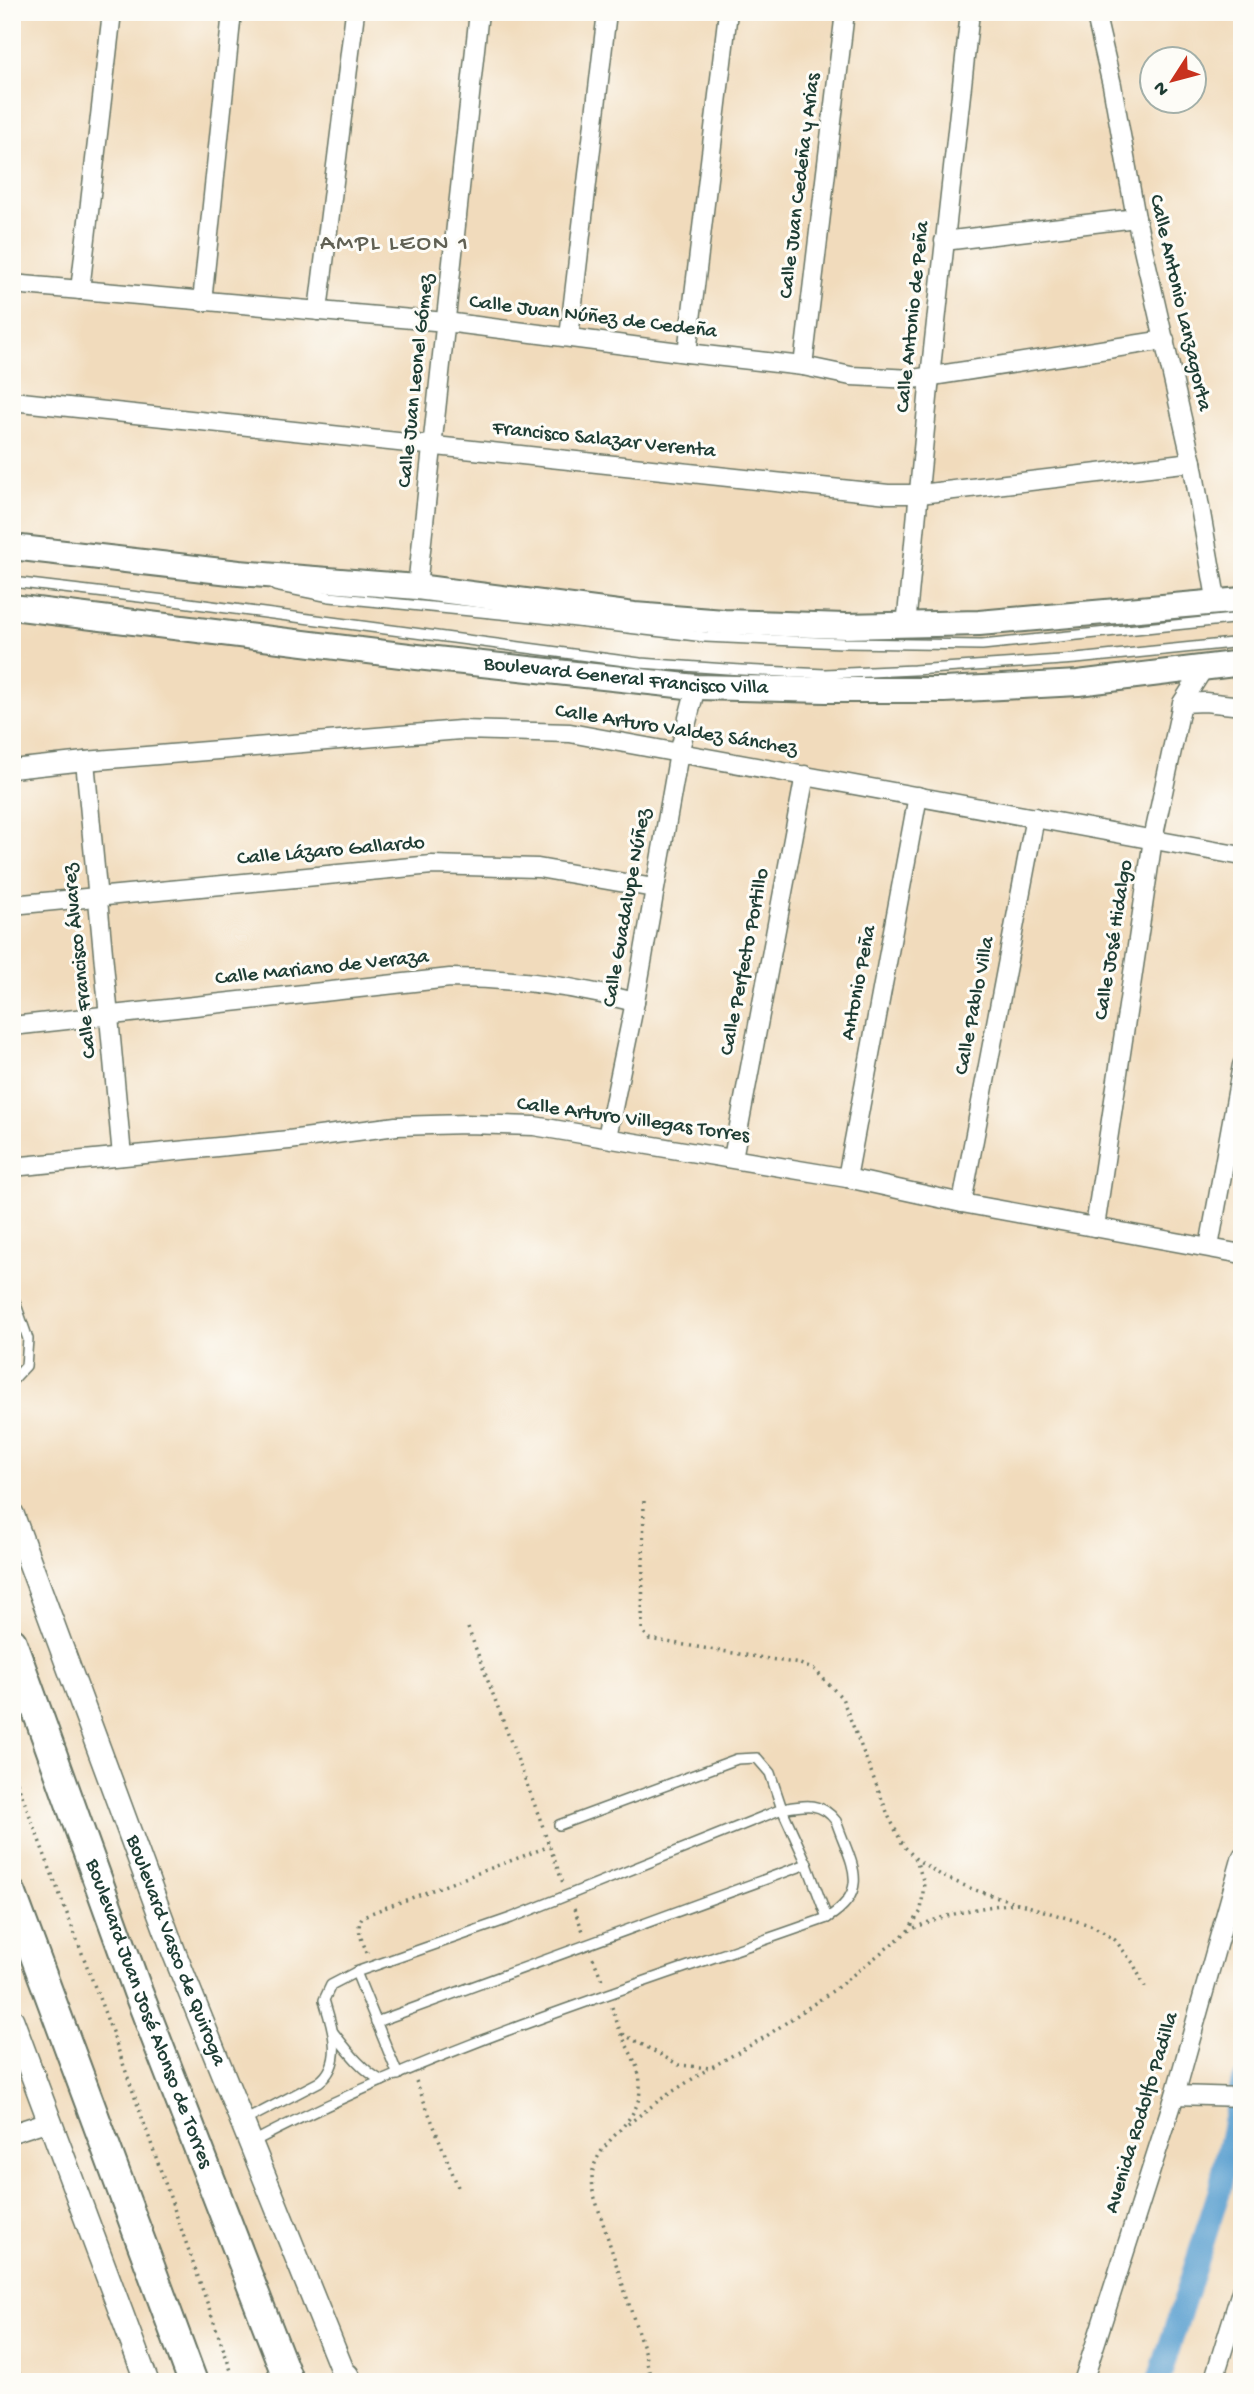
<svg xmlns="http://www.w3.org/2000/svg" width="1254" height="2394" viewBox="0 0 1254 2394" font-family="'Gochi Hand',sans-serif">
<rect width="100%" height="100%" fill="#fdfcf7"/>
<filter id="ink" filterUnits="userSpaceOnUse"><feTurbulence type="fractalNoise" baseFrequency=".0143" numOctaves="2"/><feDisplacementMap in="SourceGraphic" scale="14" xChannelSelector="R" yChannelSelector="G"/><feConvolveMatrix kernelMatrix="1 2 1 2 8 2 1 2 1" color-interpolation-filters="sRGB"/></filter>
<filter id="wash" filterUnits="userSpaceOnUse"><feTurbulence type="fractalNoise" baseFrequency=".00686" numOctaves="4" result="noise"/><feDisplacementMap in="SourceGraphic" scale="28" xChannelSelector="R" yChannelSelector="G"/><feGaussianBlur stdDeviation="1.57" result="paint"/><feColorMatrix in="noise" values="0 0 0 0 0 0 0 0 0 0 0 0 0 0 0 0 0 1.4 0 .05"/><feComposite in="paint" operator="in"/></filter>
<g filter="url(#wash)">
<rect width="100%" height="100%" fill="#f1dbbc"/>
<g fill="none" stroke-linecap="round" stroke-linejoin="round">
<path stroke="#5ba0d0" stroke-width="23" d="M1158 2382 1219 2192 1242 2083"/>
</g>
</g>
<g filter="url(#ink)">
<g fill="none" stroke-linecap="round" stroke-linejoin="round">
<g stroke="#687464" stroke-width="12">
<g id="service">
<path d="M12 582 182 602 640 663 741 670 825 674 914 670 1076 659 1242 642"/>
<path d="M275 586 330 597 542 618 705 637 843 643 982 645 1242 618"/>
<path d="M12 1293 28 1339 26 1366 12 1381"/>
<path d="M559 1825 737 1759 757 1758 770 1773 782 1809 807 1864 827 1918"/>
<path d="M356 1972 398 2075"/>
<path d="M376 2022 807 1864"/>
<path d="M333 2032C348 2051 361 2069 382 2081"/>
<path d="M244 2121 319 2082C345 2063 332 2026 324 2000L331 1985 356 1972 511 1918 782 1809C804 1805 821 1801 836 1821 850 1862 873 1890 827 1918 633 1987 433 2047 251 2143"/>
</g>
</g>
<g stroke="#687464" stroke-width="21">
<g id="minor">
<path d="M1095 12 1112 85 1136 218 1192 462 1217 604"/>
<path d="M944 241 1136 218"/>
<path d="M12 284 446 322 687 353 803 366 851 376 913 379 1165 340"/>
<path d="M80 290 112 12"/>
<path d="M202 302 232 12"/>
<path d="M318 311 355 12"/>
<path d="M569 337 607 12"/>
<path d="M687 353 728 12"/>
<path d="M803 366 845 12"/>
<path d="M12 401 888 494H920L1192 462"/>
<path d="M417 587 479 12"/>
<path d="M906 626 930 377 970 12"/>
<path d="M1182 703 1205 702 1242 706"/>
<path d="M85 761 122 1156"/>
<path d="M12 769 85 761 460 730 570 733 1242 856"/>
<path d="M12 905 432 865 538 868 654 888"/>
<path d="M12 1026 450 978C513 978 574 986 635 1002"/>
<path d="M607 1137 635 1002 679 753 696 687"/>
<path d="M733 1158 805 775"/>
<path d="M12 1167 289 1140 396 1126 466 1124 534 1126 847 1178 962 1203 1242 1254"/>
<path d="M847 1178 918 796"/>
<path d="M962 1203 1035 817"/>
<path d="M1095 1227 1153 839 1182 703 1204 668"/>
<path d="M1209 1247 1242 1065"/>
<path d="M1175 2095 1242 2097"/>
<path d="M12 2133 49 2121"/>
<path d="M12 2379 13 2382"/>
<path d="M1083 2382 1175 2095 1242 1856"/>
<path d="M1213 2382 1242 2288"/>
</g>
</g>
<g stroke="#687464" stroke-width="26">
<g id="tertiary">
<path id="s1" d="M12 1514 175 1955 347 2382"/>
<path d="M12 2020 147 2382"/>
</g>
</g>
<g stroke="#687464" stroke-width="28">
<g id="secondary">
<path d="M12 547 239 573 417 587 634 615 724 622 845 626 979 623 1242 600"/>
<path id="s2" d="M12 607 417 657 696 687 826 690H944L1078 683 1242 663"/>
</g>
</g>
<g stroke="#687464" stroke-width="32">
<g id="primary">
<path id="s3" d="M12 1642 138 1992 289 2382"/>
<path d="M12 1894 193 2382"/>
<path d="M345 2377V2382"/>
</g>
</g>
<g stroke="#687464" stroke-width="3.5" stroke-dasharray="2 5" stroke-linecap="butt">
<path d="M644 1501 642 1624V1630L649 1639 800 1664 815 1670 842 1698 889 1817 903 1845 916 1859 944 1877 975 1890 1093 1926 1115 1940 1133 1963 1145 1987"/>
<path d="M468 1628 543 1827"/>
<path d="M12 1769 112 2032 235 2382"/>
<path d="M545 1834 563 1883"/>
<path d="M574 1909 583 1931"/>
<path d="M908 1931C943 1914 980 1907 1018 1903"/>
<path d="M367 1953C363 1941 354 1928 363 1916L550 1846"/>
<path d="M593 1958 602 1980"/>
<path d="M612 2007C615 2015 617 2024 621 2033 628 2051 641 2066 640 2088 640 2124 600 2138 593 2170 591 2177 593 2185 593 2192L644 2351 652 2382"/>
<path d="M623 2034 679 2065 710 2068 765 2037 834 1990 907 1932 921 1911 924 1883 916 1860"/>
<path d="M416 2081 458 2187"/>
<path d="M628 2124 661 2099 708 2069"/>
</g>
<use href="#service" stroke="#fff" stroke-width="9"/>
<use href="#minor" stroke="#fff" stroke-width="18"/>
<use href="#tertiary" stroke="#fff" stroke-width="23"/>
<use href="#secondary" stroke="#fff" stroke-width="24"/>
<use href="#primary" stroke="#fff" stroke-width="28"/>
</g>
</g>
<g text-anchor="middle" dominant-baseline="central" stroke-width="6" stroke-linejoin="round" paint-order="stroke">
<g font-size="21" fill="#1f3d34" stroke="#fdfcf7">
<text transform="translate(801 186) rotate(-83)">Calle Juan Cedeña y Arias</text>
<text transform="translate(1179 303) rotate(77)">Calle Antonio Lanzagorta</text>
<text transform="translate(914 317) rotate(-84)">Calle Antonio de Peña</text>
<text transform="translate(593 318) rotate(7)">Calle Juan Núñez de Cedeña</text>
<text transform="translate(417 381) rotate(-84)">Calle Juan Leonel Gómez</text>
<text transform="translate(604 441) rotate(6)">Francisco Salazar Verenta</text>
<text stroke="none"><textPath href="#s2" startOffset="618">Boulevard General Francisco Villa</textPath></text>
<text transform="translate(676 731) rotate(9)">Calle Arturo Valdez Sánchez</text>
<text transform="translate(331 852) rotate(-5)">Calle Lázaro Gallardo</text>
<text transform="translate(628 908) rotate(-80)">Calle Guadalupe Núñez</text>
<text transform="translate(1115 940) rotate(-81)">Calle José Hidalgo</text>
<text transform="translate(81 961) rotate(-96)">Calle Francisco Álvarez</text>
<text transform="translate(746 962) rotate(-79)">Calle Perfecto Portillo</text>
<text transform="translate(322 969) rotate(-6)">Calle Mariano de Veraza</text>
<text transform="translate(860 983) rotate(-79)">Antonio Peña</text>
<text transform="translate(976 1006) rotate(-79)">Calle Pablo Villa</text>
<text transform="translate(633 1121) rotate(8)">Calle Arturo Villegas Torres</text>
<text stroke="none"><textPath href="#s1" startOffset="466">Boulevard Vasco de Quiroga</textPath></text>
<text stroke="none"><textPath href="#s3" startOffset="396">Boulevard Juan José Alonso de Torres</textPath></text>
<text transform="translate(1143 2113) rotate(-73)">Avenida Rodolfo Padilla</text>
</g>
<g font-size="24" letter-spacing="2" fill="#616154" stroke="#fdfcf7">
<text x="395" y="244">AMPL LEON 1</text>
</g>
</g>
<rect width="1254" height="2394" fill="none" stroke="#fdfcf7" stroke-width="42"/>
<g transform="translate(1173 80) rotate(234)"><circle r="33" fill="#fdfcf7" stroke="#a4b0a9" stroke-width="2"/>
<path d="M0-5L12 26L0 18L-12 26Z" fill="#c8321e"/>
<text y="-10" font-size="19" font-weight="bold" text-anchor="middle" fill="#1f3d34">N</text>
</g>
</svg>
